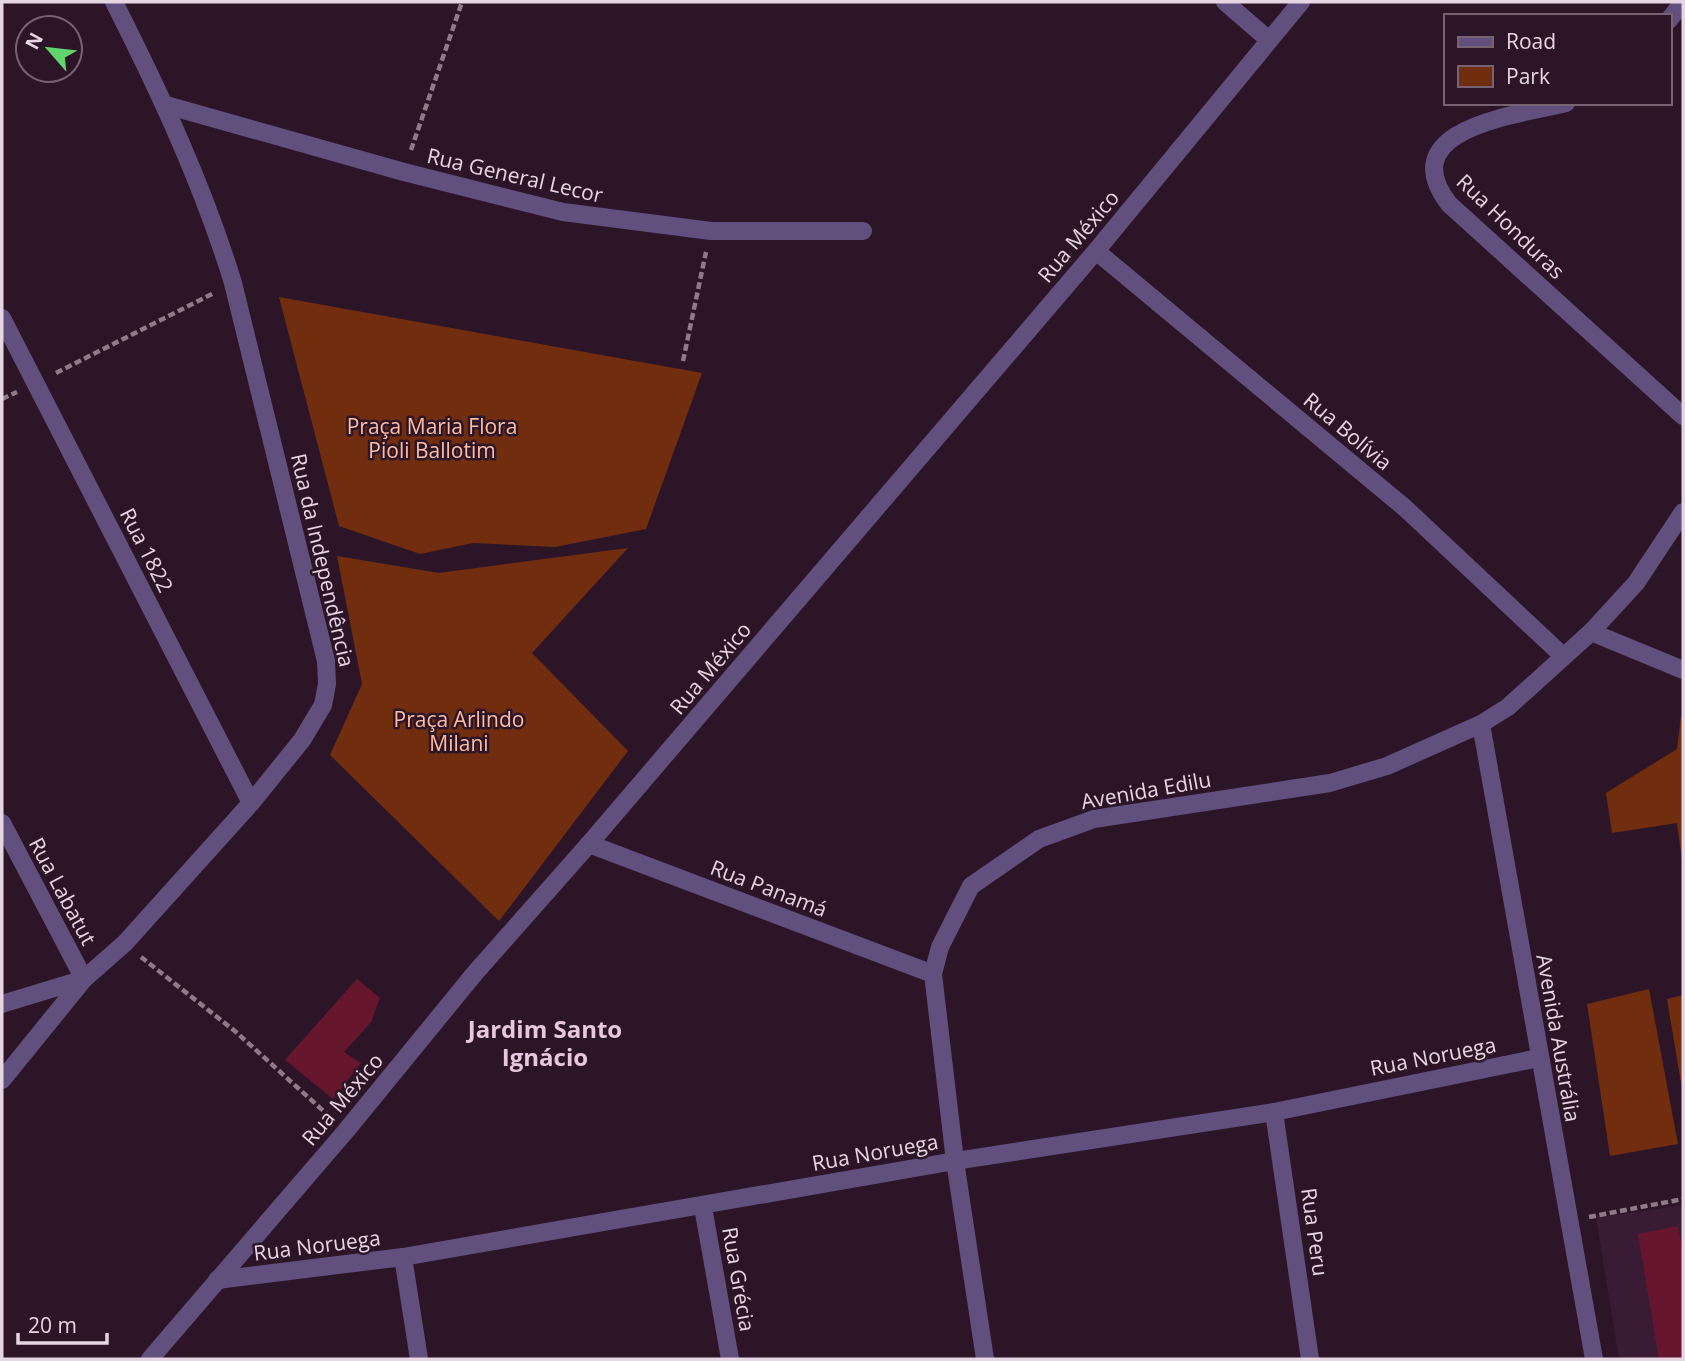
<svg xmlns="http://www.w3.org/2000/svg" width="1685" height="1361" viewBox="0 0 1685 1361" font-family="'Open Sans',sans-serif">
<rect width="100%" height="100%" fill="#2d1528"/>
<path fill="#391c33" d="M1683 1205V1359H1619L1596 1218Z"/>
<g fill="#702e0e">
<path d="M279 297 702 373 646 529 555 547 473 543 420 554 339 526Z"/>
<path d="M628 548 532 653 628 751 499 921 330 755 362 684 337 556 439 573Z"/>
<path d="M1681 716 1683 717V868L1677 823 1612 833 1606 793 1677 749Z"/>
<path d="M1649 989 1678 1144 1610 1156 1587 1004Z"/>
<path d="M1683 995V1095L1667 999Z"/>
</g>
<g fill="#67172d">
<path d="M357 979 380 998 371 1022 344 1052 361 1063 333 1099 285 1060Z"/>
<path d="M1678 1226 1683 1252V1359H1659L1638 1234Z"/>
</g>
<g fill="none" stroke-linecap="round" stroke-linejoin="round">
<g stroke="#8f7a8a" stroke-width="4.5" stroke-dasharray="7 3.5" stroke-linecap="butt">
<path d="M411 150 462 2"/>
<path d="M683 361 706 252"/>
<path d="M56 373 214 293"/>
<path d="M2 399 17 392"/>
<path d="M141 957 236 1032 329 1116"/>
<path d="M1589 1217 1683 1199"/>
</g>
<g stroke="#614f7e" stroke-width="18">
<path d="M1225 2 1269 40"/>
<path d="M1669 20 1683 2"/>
<path d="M1566 103C1518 115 1391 128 1449 204L1683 416"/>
<path d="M166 105 404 172 563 212 711 231H863"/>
<path d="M1096 251 1405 508 1563 656"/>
<path d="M2 318 251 803"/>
<path d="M1591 632 1683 670"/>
<path d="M1481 724 1594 1359"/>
<path d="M2 823 84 979 2 1004"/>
<path d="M589 844 933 974"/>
<path d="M2 1080 84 979 125 943 251 803 302 740 323 705 327 684 326 661 233 283C203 185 160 93 114 2"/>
<path d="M1274 1112 1310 1359"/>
<path d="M703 1207 730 1359"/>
<path d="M403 1257 419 1359"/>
<path d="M217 1280 403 1257 955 1161 1274 1112 1539 1058"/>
<path d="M150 1359 345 1132 475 973 589 844 1096 251 1301 2"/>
<path d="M985 1359 955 1161 933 974 940 947 971 886 1039 839 1094 819 1330 783 1387 766 1481 724 1508 707 1591 632 1636 583 1683 512"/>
</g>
</g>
<g text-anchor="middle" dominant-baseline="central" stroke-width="5" stroke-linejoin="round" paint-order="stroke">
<g font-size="21" fill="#e6d5e2" stroke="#2d1528">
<text transform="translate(515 175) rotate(13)">Rua General Lecor</text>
<text transform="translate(1511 226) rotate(44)">Rua Honduras</text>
<text transform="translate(1078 236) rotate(-50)">Rua México</text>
<text transform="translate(1348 431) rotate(40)">Rua Bolívia</text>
<text transform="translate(147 550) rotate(63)">Rua 1822</text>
<text transform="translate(323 560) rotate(77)">Rua da Independência</text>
<text transform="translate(710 668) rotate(-50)">Rua México</text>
<text transform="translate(1146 790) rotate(-10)">Avenida Edilu</text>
<text transform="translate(769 888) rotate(21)">Rua Panamá</text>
<text transform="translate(63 891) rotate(62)">Rua Labatut</text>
<text transform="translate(1559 1038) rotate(80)">Avenida Austrália</text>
<text transform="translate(1433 1056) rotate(-11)">Rua Noruega</text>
<text transform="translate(342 1099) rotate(-50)">Rua México</text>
<text transform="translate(875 1152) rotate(-10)">Rua Noruega</text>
<text transform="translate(1315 1232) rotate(82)">Rua Peru</text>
<text transform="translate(317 1245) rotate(-7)">Rua Noruega</text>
<text transform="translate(739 1279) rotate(80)">Rua Grécia</text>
</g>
<g font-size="21" fill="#ffbca1" stroke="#2d1528">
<text x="432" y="426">Praça Maria Flora<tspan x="432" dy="24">Pioli Ballotim</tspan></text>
<text x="459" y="719">Praça Arlindo<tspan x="459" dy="24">Milani</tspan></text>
</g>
<g font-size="24" font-weight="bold" fill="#e7c7df" stroke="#2d1528">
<text x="545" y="1028">Jardim Santo<tspan x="545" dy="28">Ignácio</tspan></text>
</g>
</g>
<rect width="1685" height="1361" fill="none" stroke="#e6d5e2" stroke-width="7"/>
<rect x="1444" y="14" width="228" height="91" fill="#2d1528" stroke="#776272" stroke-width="2"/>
<rect x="1458" y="37" width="35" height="10" fill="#614f7e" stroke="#776272" stroke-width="2"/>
<text x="1506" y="49" font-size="21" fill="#e6d5e2">Road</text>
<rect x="1458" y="66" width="35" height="21" fill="#702e0e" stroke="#776272" stroke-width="2"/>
<text x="1506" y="84" font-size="21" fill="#e6d5e2">Park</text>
<g transform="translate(49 49) rotate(298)"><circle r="33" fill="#2d1528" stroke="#776272" stroke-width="2"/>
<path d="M0-5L12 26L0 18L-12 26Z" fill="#5fd56b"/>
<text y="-10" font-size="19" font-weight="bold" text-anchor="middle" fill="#e6d5e2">N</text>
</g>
<path d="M18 1333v10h89v-10" fill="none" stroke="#e6d5e2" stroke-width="3.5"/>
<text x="28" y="1333" font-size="21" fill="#e6d5e2" stroke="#2d1528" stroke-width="5" paint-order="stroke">20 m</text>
</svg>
